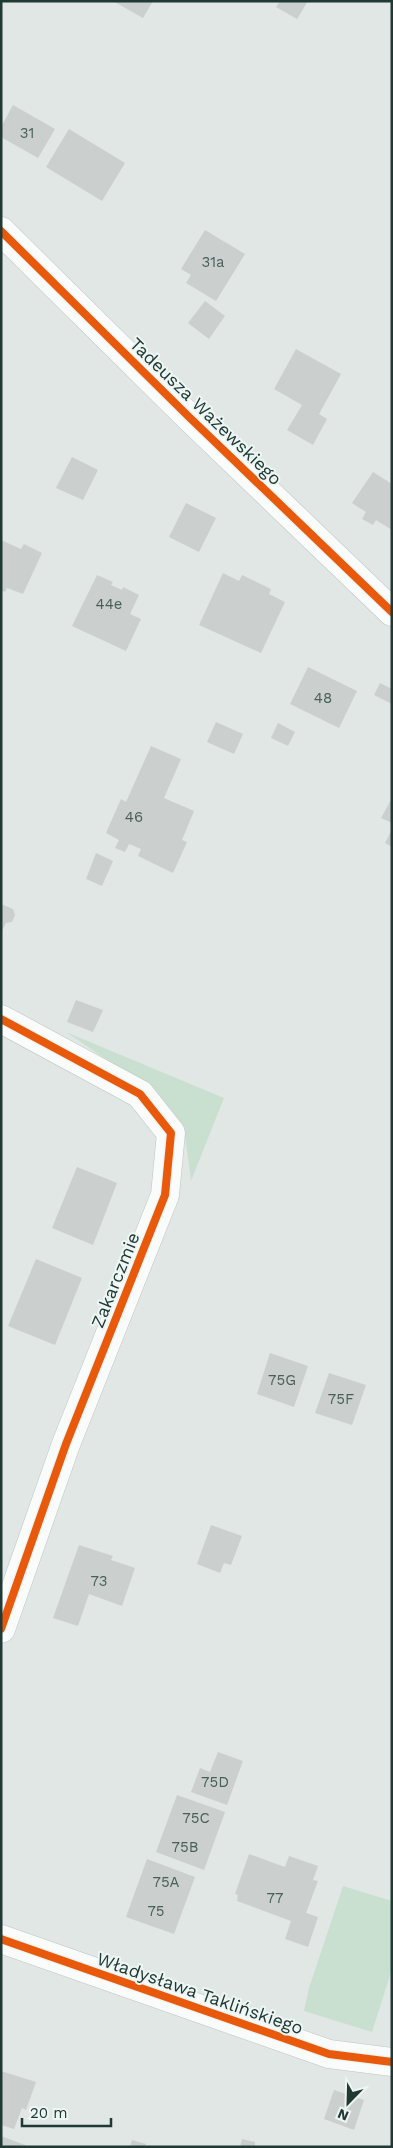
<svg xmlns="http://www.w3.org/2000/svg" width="393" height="2148" viewBox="0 0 393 2148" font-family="'Work Sans',sans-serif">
<rect width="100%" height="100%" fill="#e1e7e4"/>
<g fill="#c9e0d1">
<path d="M66 1032 224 1098 191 1181 184 1128 141 1083Z"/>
<path d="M343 1886 392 1901V1969L372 2032 304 2011 309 1988Z"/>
</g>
<g fill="#cbd0ce">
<path d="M113 1H153L143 18Z"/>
<path d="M280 1H308L297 19 276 7Z"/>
<path d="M13 105 55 129 38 158 1 137V127Z"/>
<path d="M69 129 125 163 102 201 46 167Z"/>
<path d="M205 230 245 254 216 301 186 283 191 275 181 269Z"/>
<path d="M205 301 225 316 209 339 188 323Z"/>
<path d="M296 349 341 374 319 414 327 419 313 445 287 430 302 405 274 389Z"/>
<path d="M72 457 98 470 83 500 56 488Z"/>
<path d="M373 472 392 484V530L376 520 373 525 362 519 366 512 352 503Z"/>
<path d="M186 503 216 518 199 552 169 537Z"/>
<path d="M1 540 21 549 24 544 42 553 23 594 7 588 5 592 1 590Z"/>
<path d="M223 573 239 581 242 575 271 589 269 594 285 602 261 653 199 625Z"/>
<path d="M97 575 113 582 111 585 122 590 123 587 139 595 130 614 141 619 126 651 72 626Z"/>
<path d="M308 667 357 691 339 728 290 704Z"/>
<path d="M380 683 392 689V704L374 695Z"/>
<path d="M216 722 243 734 234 754 207 742Z"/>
<path d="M278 723 295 732 288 746 271 738Z"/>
<path d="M151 746 181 759 164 798 194 811 182 840 187 842 173 873 138 856 141 849 129 844 125 852 115 848 119 840 106 833 121 799 126 802Z"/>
<path d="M392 798V823L381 818Z"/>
<path d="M392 829V847L385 843Z"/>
<path d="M96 853 113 861 102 886 86 879Z"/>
<path d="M1 904 13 909 15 915 12 922 6 923 1 932Z"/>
<path d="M76 1000 103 1010 93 1032 67 1022Z"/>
<path d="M77 1167 117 1183 93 1245 52 1228Z"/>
<path d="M36 1259 82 1278 55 1345 8 1326Z"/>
<path d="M270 1353 308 1366 294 1407 257 1394Z"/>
<path d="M329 1373 366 1385 352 1425 315 1413Z"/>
<path d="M211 1525 242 1536 231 1565 224 1563 220 1573 197 1564Z"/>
<path d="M79 1545 113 1556 111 1560 135 1568 122 1606 89 1594 78 1626 53 1618Z"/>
<path d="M218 1752 243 1761 227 1805 191 1792 200 1768 210 1772Z"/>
<path d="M177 1795 225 1812 204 1870 156 1852Z"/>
<path d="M249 1854 285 1867 289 1856 318 1866 313 1880 318 1881 306 1913 318 1917 308 1947 285 1939 291 1921 237 1901 238 1895 235 1894Z"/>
<path d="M147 1859 195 1877 174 1934 126 1917Z"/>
<path d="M1 2071 36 2082 26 2110 22 2108 14 2129 1 2125Z"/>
<path d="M334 2090 364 2100 354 2130 324 2119Z"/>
<path d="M1 2136 25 2145V2147H1Z"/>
<path d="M242 2139 255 2142V2147H240Z"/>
<path d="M132 2140 146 2144 145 2147H130Z"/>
</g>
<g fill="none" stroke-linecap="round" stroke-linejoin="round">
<g stroke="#bec4c1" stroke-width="29">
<g id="street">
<path d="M1 231 188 416 392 612"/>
<path d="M1 1019 140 1094 171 1133 165 1195 66 1444 1 1629"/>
</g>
</g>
<g stroke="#bdc4c2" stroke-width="29">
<path id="secondary" d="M1 1939 329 2054 392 2062"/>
</g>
<use href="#street" stroke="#fafbfb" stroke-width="28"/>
<use href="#secondary" stroke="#fafbfb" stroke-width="28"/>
<g stroke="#eef6f3" stroke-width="11">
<g id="cycleway">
<path d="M1 231 188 416 392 612"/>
<path d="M1 1019 140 1094 171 1133 165 1195 66 1444 1 1629"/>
<path d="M1 1939 329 2054 392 2062"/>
</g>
</g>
<use href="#cycleway" stroke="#e8590c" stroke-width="8"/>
</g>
<g text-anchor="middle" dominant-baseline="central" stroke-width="4" stroke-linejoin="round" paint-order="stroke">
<g font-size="15" fill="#4b5f5a">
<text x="27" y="133">31</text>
<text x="213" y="262">31a</text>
<text x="109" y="604">44e</text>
<text x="323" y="698">48</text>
<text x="134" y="817">46</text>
<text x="282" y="1380">75G</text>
<text x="341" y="1399">75F</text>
<text x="99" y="1581">73</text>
<text x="215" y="1782">75D</text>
<text x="196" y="1818">75C</text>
<text x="185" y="1847">75B</text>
<text x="166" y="1882">75A</text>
<text x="275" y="1898">77</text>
<text x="156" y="1911">75</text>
</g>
<g font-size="18" fill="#203934" stroke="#eef6f3">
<text transform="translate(206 411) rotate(44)">Tadeusza Ważewskiego</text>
<text transform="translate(115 1280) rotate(-68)">Zakarczmie</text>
<text transform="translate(200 1993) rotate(19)">Władysława Taklińskiego</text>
</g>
</g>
<rect width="393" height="2148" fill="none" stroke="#203934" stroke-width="5"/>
<g transform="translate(348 2103) rotate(203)" stroke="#eef6f3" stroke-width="4" paint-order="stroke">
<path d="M0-4L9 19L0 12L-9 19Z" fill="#203934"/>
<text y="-8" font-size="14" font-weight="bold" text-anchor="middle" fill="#203934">N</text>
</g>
<path d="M22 2118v8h89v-8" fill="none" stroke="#203934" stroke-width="2.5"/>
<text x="30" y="2118" font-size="15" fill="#203934" stroke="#eef6f3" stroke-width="4" paint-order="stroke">20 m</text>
</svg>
